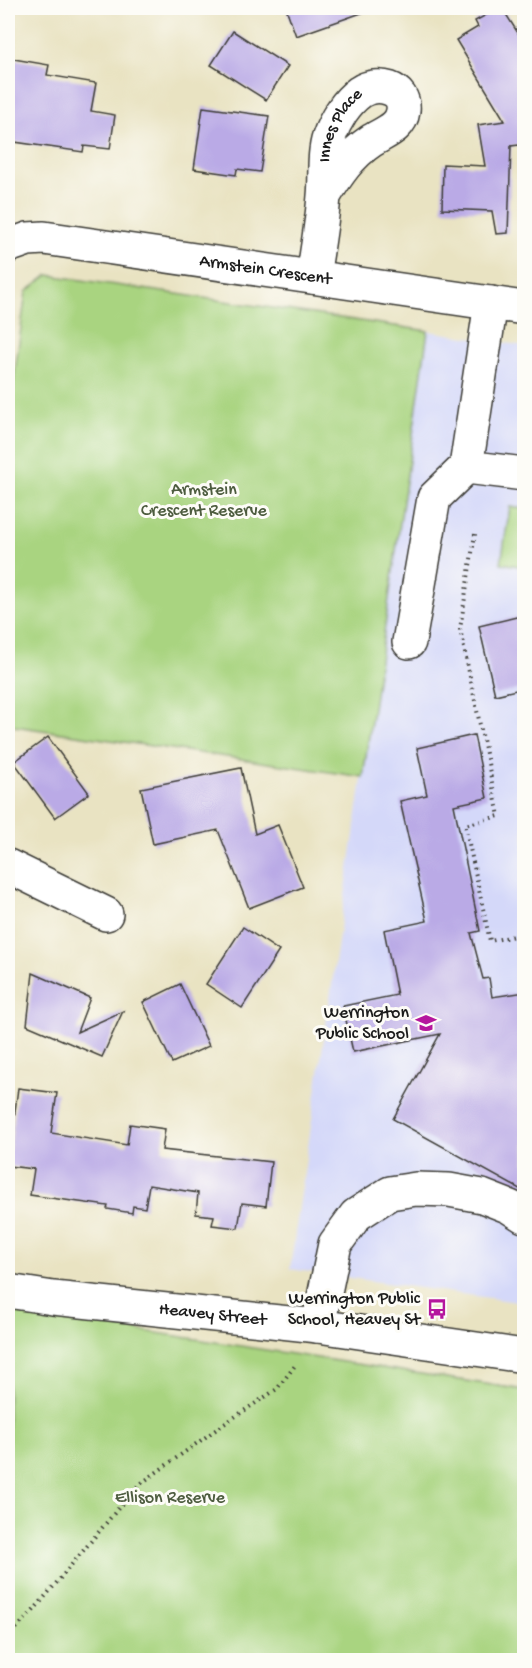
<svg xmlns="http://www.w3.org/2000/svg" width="532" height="1668" viewBox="0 0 532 1668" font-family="'Gochi Hand',sans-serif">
<rect width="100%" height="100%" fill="#fdfcf7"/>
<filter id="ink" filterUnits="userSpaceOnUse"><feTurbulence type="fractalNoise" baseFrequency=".0167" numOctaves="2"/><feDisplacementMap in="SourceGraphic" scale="12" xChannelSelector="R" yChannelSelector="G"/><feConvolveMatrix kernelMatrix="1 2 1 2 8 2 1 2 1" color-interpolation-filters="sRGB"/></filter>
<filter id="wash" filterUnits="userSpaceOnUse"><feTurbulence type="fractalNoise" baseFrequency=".008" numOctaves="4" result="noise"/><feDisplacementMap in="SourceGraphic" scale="24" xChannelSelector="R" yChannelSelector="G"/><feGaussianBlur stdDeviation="1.35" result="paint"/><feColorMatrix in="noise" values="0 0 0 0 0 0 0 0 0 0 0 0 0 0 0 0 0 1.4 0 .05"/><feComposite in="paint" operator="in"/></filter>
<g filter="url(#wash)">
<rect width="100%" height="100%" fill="#e9e3c2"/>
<path fill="#d4d8f9" d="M428 331 524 346V1303L290 1269Z"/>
<g fill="#a9d480" stroke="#62784e" stroke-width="1.5">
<path d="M48 275 428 331 363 777 8 725V421L26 292Z"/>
<path d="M510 507 524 509V567L501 563Z"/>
<path d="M8 1310 524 1390V1660H8Z"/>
</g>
<g id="blocks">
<g fill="#baaae6">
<path d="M286 8H366L367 11 296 36Z"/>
<path d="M499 8H502L525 44V154L519 145 511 146 508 233 496 234 492 211 442 209 443 164 485 166 478 125 505 121 456 40 478 27 475 21Z"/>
<path d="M233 31 288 66 266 100 211 65Z"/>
<path d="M8 58 49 65 47 75 96 83 91 111 115 115 110 149 84 146 83 152 8 141Z"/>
<path d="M203 107 269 116 260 172 237 169 236 175 194 169Z"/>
<path d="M525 615V688L495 695 479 626Z"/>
<path d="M474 735 487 798 454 805 480 931 471 933 483 979 489 978 492 997 525 992V1192L393 1119 440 1034 353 1052 343 1006 397 995 384 930 427 921 400 801 427 795 417 748Z"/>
<path d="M48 737 89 793 55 818 14 762Z"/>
<path d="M241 768 255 834 278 825 303 887 249 908 218 830 153 844 141 788Z"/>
<path d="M243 927 279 951 242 1008 206 984Z"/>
<path d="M33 973 90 998 77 1032 123 1011 102 1057 27 1025Z"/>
<path d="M180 984 209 1046 172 1063 143 1002Z"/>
<path d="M18 1088 57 1093 51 1133 127 1145 130 1124 165 1129 162 1150 271 1162 266 1206 242 1203 238 1228 212 1225 214 1216 196 1214 198 1193 149 1185 145 1208 133 1206 132 1213 107 1209 108 1206 30 1195 34 1169 8 1166Z"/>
</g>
</g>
</g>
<g filter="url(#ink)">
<use href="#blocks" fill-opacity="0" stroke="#3b3a35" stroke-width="1.5"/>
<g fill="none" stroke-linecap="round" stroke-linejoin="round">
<g stroke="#3b3a35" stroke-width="36">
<g id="minor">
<path id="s1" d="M8 246 28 239 44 238 524 308"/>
<path id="s2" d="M313 277C317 250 322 223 324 196 326 177 323 155 329 137 335 120 346 102 360 92 377 81 406 87 403 111 401 128 383 133 371 141 350 155 337 175 324 196"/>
<path d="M491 303 466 467 524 474"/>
<path d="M409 642 434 498 466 467"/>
<path d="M8 866 106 914"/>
<path id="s3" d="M8 1291 53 1298 318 1326 524 1356"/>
<path d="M318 1326 335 1244 356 1215 390 1193 416 1189 449 1190 482 1196 510 1207 524 1216"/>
</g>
</g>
<g stroke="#3b3a35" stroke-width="4" stroke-dasharray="1.5 4.5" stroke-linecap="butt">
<path d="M475 534 460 629 499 816 465 825 490 941 524 934"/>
<path d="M8 1637 34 1610 136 1487 221 1426 277 1389 297 1363"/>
</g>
<use href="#minor" stroke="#fff" stroke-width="33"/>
</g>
</g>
<defs>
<g id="school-bare" transform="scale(1.62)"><path d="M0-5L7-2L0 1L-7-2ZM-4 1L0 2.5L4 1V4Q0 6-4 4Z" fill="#b5179e" stroke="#fdfcf7" stroke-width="2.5" paint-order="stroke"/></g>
<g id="bus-bare" transform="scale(1.62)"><path d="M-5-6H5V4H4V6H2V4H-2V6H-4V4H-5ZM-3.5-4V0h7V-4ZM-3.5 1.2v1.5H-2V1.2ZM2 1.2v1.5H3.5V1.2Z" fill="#b5179e" stroke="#fdfcf7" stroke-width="2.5" paint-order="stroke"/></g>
</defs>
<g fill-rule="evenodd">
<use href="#school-bare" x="426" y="1023"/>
<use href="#bus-bare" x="437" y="1309"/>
</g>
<g text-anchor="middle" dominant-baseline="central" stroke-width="6" stroke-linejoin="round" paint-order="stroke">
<g font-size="18" fill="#1c1c1c" stroke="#fdfcf7">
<text stroke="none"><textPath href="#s2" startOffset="156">Innes Place</textPath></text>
<text stroke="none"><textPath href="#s1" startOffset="261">Armstein Crescent</textPath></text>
<text stroke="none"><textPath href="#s3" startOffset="206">Heavey Street</textPath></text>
</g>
<g font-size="18" fill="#4d5c3f" stroke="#fdfcf7">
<text x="204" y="490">Armstein<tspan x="204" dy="21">Crescent Reserve</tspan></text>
<text x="170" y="1498">Ellison Reserve</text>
</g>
<g font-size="18" fill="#1c1c1c" stroke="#fdfcf7" text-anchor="end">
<text x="409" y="1013">Werrington<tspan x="409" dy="21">Public School</tspan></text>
<text x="420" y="1299">Werrington Public<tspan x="420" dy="21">School, Heavey St</tspan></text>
</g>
</g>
<rect width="532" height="1668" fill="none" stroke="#fdfcf7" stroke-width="30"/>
</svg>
